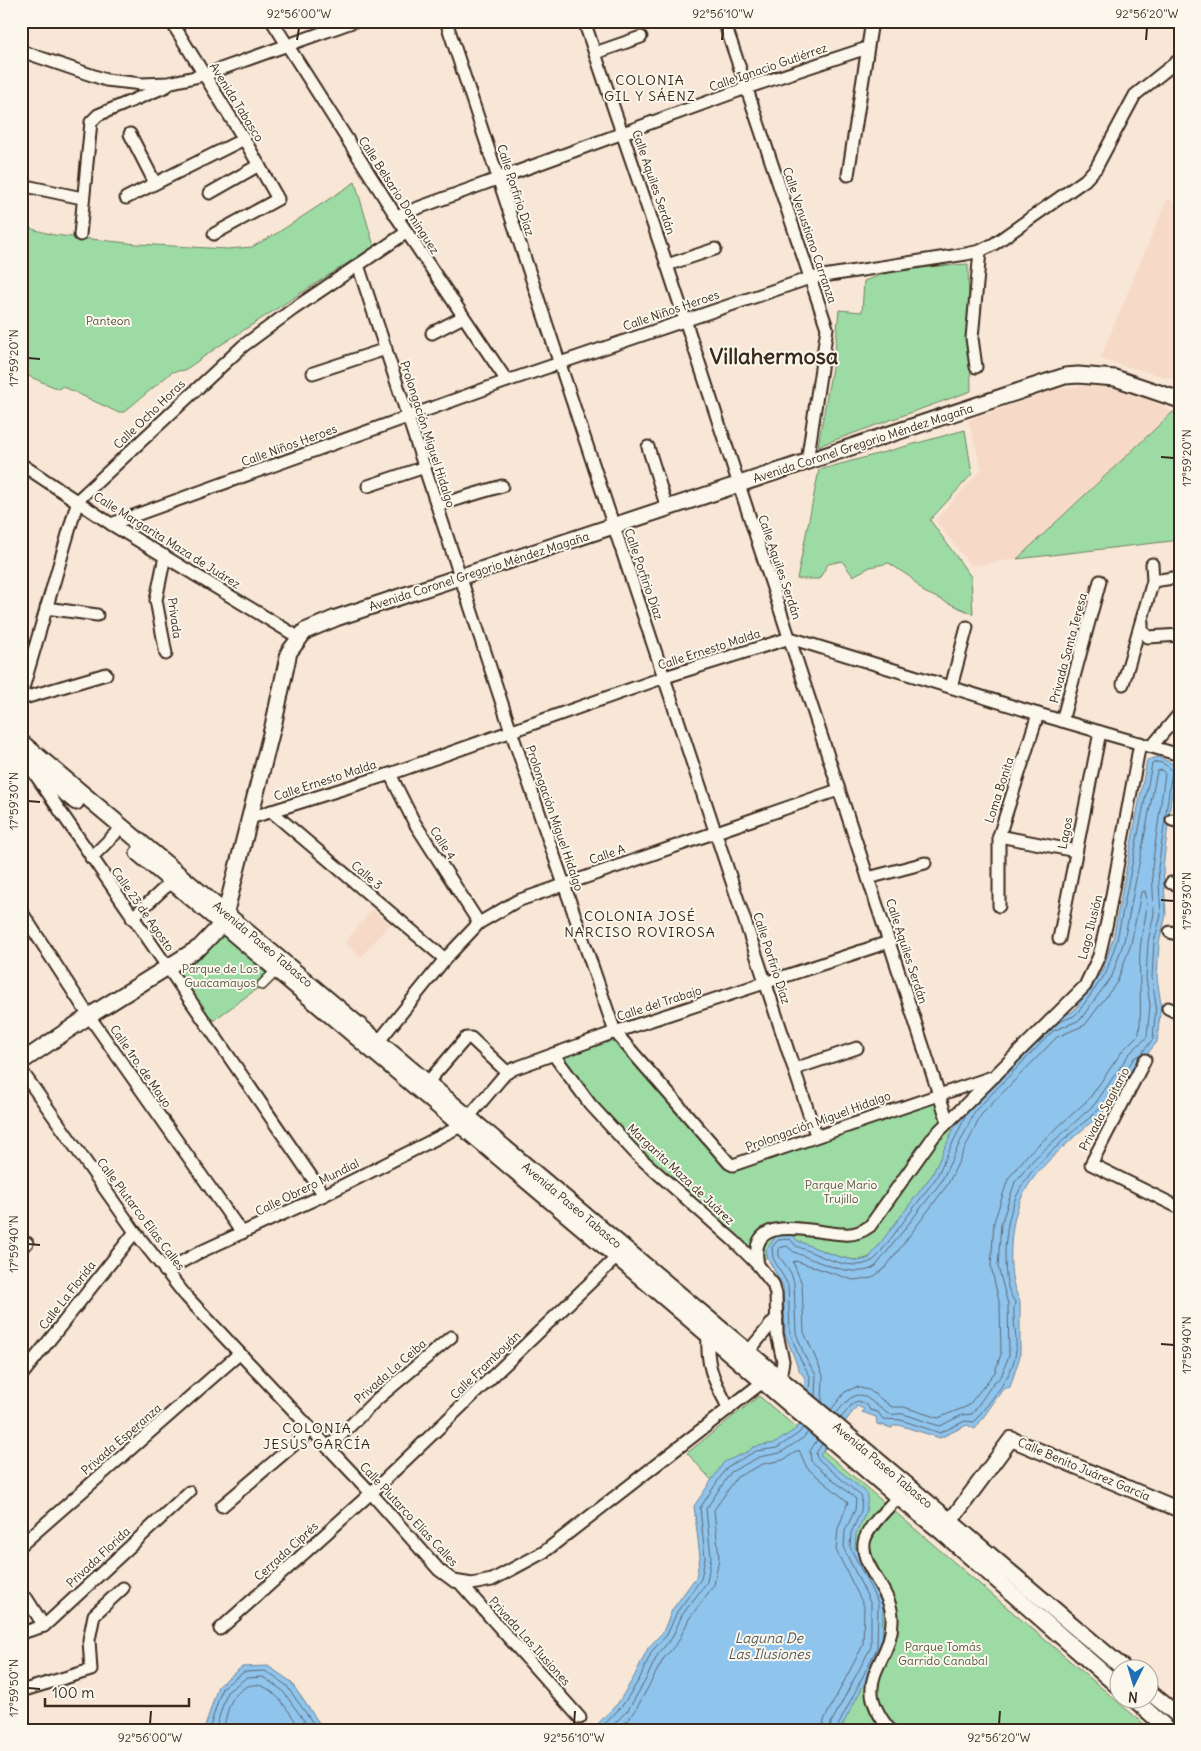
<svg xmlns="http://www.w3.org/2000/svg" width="1201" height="1751" viewBox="0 0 1201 1751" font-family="Delius,sans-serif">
<rect width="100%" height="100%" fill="#f8e6d6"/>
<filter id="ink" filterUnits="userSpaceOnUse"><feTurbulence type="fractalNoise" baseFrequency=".02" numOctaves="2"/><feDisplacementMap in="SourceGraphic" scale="10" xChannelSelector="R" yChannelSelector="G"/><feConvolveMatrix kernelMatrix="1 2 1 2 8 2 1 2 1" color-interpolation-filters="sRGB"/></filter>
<g filter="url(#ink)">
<g fill="#f6dac7">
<path d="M1167 199 1180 204V381L1100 359Z"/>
<path d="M1091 385 1140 393 1173 412 1017 559 971 566 935 520 982 469 968 420 1057 389Z"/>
<path d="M372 909 390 924 361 957 345 943Z"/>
</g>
<g fill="#9ddba4" stroke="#6c8261">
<path d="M355 182 374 246 216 348 185 370 172 372 124 412H117L62 386 59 389 21 373V226L54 235 137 244 227 249 252 247 279 232Z"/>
<path d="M968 264 971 391 818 446 835 351 839 310 862 312 864 281 897 269Z"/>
<path d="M1173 412 1180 415V540L1017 559Z"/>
<path d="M965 430 972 474 930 520 971 577 973 614 924 592 910 577 889 563 870 567 853 576 842 561 828 564 819 579H797L819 470Z"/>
<path d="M231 930 277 970 262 985 207 1025 167 967Z"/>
<path d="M615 1032 729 1163 939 1093 953 1133 932 1175 873 1254C858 1270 817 1248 798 1241L768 1256 758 1265 637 1155 553 1054Z"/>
<path d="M759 1396 1145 1725 1148 1730H819L716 1485 687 1453Z"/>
</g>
<g fill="#8fc4ed" stroke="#6d869a">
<path d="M1158 757 1178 766 1171 799 1163 868 1166 915 1159 943 1157 978 1161 1004 1157 1042 1143 1059 1138 1061C1127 1077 1117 1096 1104 1111 1098 1118 1088 1124 1081 1131 1040 1168 1014 1187 1011 1246 1010 1266 1011 1284 1020 1301V1356L1010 1387 1003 1389 975 1429 967 1425 940 1438 899 1425 893 1426 892 1428 877 1424 876 1417 862 1412 864 1409 857 1406 820 1455 868 1494 866 1512 856 1534 855 1547 883 1602 882 1650 841 1728 592 1730 618 1703 634 1677 648 1648 663 1632 672 1610 696 1577 700 1557 694 1506 724 1462 749 1451 753 1447 775 1443 796 1429 801 1422 805 1378 799 1370 785 1334 783 1286 768 1259 766 1250 776 1236 792 1234 798 1241C814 1247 856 1267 869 1258L932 1175 965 1105 1046 1021 1072 1012 1076 1008 1102 971 1113 939 1147 760Z"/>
<path d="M268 1666 290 1681 322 1727 327 1730H204L218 1686 242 1667Z"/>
</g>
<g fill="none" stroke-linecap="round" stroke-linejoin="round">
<g stroke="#5d6871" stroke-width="1">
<path d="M809 1391 810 1376 800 1359 790 1333 788 1285 773 1258 772 1247 778 1240 790 1239 796 1246C818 1254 857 1277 877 1257L936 1178 967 1113"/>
<path d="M815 1396 816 1375 805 1357 796 1333 794 1283 791 1273 779 1256V1248L787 1246 794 1252C815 1260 856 1281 876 1266L941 1182 975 1111 1053 1031 1080 1020 1112 976 1124 941 1157 771 1162 770 1165 774 1152 867 1154 914 1148 942 1146 978 1150 1005 1147 1037 1129 1054 1095 1104 1034 1159 1015 1182 1001 1224 998 1267 1008 1304 1009 1355 1001 1377 994 1382 972 1414 962 1415 940 1426C927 1423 915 1417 903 1414 898 1413 892 1416 887 1413 861 1395 860 1383 836 1414"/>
<path d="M822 1402 823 1375 804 1332 802 1284 793 1262 796 1261 853 1280 872 1278 886 1267 948 1184 981 1115 1057 1037 1085 1025 1117 982 1131 944 1141 892 1145 891C1150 907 1143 924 1141 941 1137 972 1143 1003 1139 1034L1123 1050 1089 1099 1028 1154 1008 1179 994 1222 991 1266 1000 1306 1001 1354 995 1372 968 1406 938 1418 904 1407H892L869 1390 856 1387 845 1392 831 1410"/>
<path d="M841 1418 853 1403 858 1401 867 1405 870 1410 878 1412 883 1419 901 1420 940 1433 965 1421 974 1422C989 1402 1010 1380 1015 1357 1019 1339 1011 1320 1015 1302 1005 1289 1005 1267 1005 1251 1009 1185 1031 1170 1077 1128 1084 1122 1093 1116 1100 1108 1113 1093 1123 1075 1134 1058L1141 1054 1153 1039 1156 1005 1152 978 1154 942 1161 915 1158 868 1172 771C1167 765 1159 759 1152 764L1117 940 1106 973 1079 1011 1074 1016 1059 1022"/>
<path d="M817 1440 810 1451 811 1461 856 1499 855 1510 845 1531 844 1549 871 1604V1647L831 1723 830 1730"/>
<path d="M822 1444 816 1453 817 1458 862 1497 861 1511 851 1533 850 1547 878 1603 877 1648 836 1730"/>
<path d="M209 1730 222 1688 244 1672 265 1671 286 1685 318 1730"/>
<path d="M215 1730 227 1692 246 1678 263 1677 282 1690 311 1730"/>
<path d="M223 1730C226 1720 228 1703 235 1696 263 1664 287 1709 301 1730"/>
<path d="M599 1730 622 1706 639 1680 652 1651 667 1635 677 1612 701 1579 705 1557 700 1508 727 1467 756 1451 777 1448 799 1433 803 1428"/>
<path d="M608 1730 628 1710 644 1683 658 1654 672 1638 682 1615 707 1582 711 1557 706 1509 731 1472 759 1457 780 1453 803 1438 808 1432"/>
<path d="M618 1730 634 1713 664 1658 678 1642 689 1619 714 1585 719 1558 714 1510 737 1477 763 1464 783 1460 799 1450 807 1468 848 1502 838 1529 836 1550 864 1606 863 1645 824 1720 823 1730"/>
</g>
<g stroke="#3b2a1e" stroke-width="12">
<path id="pedestrian" d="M262 985 277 970"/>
</g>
<g stroke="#3b2a1e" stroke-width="15">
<g id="minor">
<path d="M171 21 244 139 278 199 214 234"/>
<path d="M272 21 396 216 507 381"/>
<path d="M446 21 816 1135"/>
<path d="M584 21 667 265 948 1122"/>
<path d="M724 21 827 328 807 462"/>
<path d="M21 51 106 80 142 84 168 83 204 75 355 21"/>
<path d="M595 53 641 37"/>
<path d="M130 134 155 183"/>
<path d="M848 175 872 21"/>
<path d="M21 185 82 198"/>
<path d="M210 193 259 165"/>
<path d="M126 198 244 139"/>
<path d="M396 216 746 88 867 48"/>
<path d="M80 235 91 122 98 115 167 86"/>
<path d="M358 265 511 731 615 1032 729 1163 733 1165 995 1076"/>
<path d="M667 265 715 249"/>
<path d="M432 333 463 317"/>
<path d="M976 367 972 338 980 251"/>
<path d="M313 373 386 349"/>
<path d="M648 447 667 508"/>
<path d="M21 464 111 524 298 637"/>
<path d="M368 486 425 467"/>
<path d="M438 505 502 486"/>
<path d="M111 524 507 381 810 278 966 254 980 251 994 244 1085 180 1096 168 1135 95 1180 59"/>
<path d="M165 556 156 600 166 654"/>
<path d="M1153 581 1180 577"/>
<path d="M46 608 97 615"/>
<path d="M1142 623V631L1148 637 1180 635"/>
<path d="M1123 684 1153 581 1152 564"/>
<path d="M951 687 967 627"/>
<path d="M21 695 78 500 243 346 292 310 407 232"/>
<path d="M21 699 106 674"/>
<path d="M1062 721 1100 581"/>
<path d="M1152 746 1180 713"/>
<path d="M30 767 324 1195"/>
<path d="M390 774 414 822 479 923"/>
<path d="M271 811 445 959"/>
<path d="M250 818 390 774 665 677 790 638 1038 714 1180 755"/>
<path d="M1172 820 1180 822"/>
<path d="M999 836 1076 851"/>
<path d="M91 858 115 834"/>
<path d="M868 878 925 863"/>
<path d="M1171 883 1180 885"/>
<path d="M999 906V836L1038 714"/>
<path d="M21 911 89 1016 242 1233"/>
<path d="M132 918 172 881"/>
<path d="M1170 932 1180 935"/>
<path d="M1059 939 1100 732"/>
<path d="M1168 1008 1180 1014"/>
<path d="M379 1041 445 959 479 923 517 901 838 790"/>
<path d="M553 1054 590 1104 637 1155 734 1241 758 1265 773 1284 776 1294 777 1334 783 1361 780 1378"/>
<path d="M1145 1060 1091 1164 1180 1208"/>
<path d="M794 1069 857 1048"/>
<path d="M21 1070 135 1232 185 1295 371 1493 439 1570 454 1581 472 1584 492 1580 544 1552 764 1381"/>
<path d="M427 1083 466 1038H471L507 1072"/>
<path d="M21 1247 27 1243"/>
<path d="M758 1265C746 1209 816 1234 844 1234 854 1235 862 1232 870 1226L934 1136 1085 986 1099 956 1107 922 1140 743"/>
<path d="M165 1271 198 1253 324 1195 461 1126 505 1074 513 1069 615 1032 889 942"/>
<path d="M708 1334C706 1368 714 1380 729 1409"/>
<path d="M748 1352 777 1317"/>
<path d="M21 1376 135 1232"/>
<path d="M328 1448 376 1400 451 1337"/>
<path d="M222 1506 310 1431"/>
<path d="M21 1545 239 1354"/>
<path d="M460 1583 580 1718"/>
<path d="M27 1599 44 1626"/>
<path d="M220 1629 371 1493 617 1257"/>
<path d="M21 1633 44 1626 189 1492"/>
<path d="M21 1691 91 1670 89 1640 94 1615 123 1588"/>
<path d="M890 1730C847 1677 894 1665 892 1617 891 1590 861 1567 864 1543 866 1528 888 1508 898 1497"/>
</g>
</g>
<g stroke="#3b2a1e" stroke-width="18">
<path id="tertiary" d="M944 1530 1011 1439 1180 1510"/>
</g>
<g stroke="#3b2a1e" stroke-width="19">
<g id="secondary">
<path d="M21 742 951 1522 1123 1668"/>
<path d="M21 757 76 802"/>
<path d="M138 853 617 1257 898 1497 942 1532 1118 1686"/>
<path d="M21 1062 89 1016 200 947 223 923 274 722 289 652 305 631 336 618 1065 376 1078 375 1115 378 1180 400"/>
<path d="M1148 1691 1180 1717"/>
<path d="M1133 1698 1169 1730"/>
</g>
</g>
<use href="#pedestrian" stroke="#fbf7ec" stroke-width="9"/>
<use href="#minor" stroke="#fbf7ec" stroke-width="11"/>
<use href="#tertiary" stroke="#fbf7ec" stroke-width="14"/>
<use href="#secondary" stroke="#fbf7ec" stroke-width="15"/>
</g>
</g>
<path fill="none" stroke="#3b2a1e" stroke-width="2" d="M297 40 299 28M722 40 723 28M1146 40 1147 28M28 358 40 359M1161 457 1174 458M28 801 40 802M1161 900 1174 901M28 1244 40 1245M1161 1344 1174 1345M28 1688 40 1689M150 1724 151 1711M574 1724 575 1711M999 1724 1000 1711"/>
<g text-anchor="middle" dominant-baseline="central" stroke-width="4" stroke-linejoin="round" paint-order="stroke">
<g font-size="12" fill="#3b2a1e" stroke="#fbf7ec">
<text transform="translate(768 67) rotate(-19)">Calle Ignacio Gutiérrez</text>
<text transform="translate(237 102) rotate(58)">Avenida Tabasco</text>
<text transform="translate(654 182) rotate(71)">Calle Aquiles Serdán</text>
<text transform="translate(516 190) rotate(72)">Calle Porfirio Díaz</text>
<text transform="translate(399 195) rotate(57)">Calle Belsario Domínguez</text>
<text transform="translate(810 235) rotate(71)">Calle Venustiano Carranza</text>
<text transform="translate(671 310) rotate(-19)">Calle Niños Heroes</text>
<text transform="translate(149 414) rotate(-44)">Calle Ocho Horas</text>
<text transform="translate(428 434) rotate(72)">Prolongación Miguel Hidalgo</text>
<text transform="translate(863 443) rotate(-18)">Avenida Coronel Gregorio Méndez Magaña</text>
<text transform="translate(289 445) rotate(-20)">Calle Niños Heroes</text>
<text transform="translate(167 540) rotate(32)">Calle Margarita Maza de Juárez</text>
<text transform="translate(780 567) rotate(71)">Calle Aquiles Serdán</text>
<text transform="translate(479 571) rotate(-18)">Avenida Coronel Gregorio Méndez Magaña</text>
<text transform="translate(644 574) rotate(71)">Calle Porfirio Díaz</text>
<text transform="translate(175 618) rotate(82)">Privada</text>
<text transform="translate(1068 648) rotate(-75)">Privada Santa Teresa</text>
<text transform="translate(709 649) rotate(-18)">Calle Ernesto Malda</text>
<text transform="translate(325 780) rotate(-18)">Calle Ernesto Malda</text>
<text transform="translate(999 790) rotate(-72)">Loma Bonita</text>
<text transform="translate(555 818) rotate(71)">Prolongación Miguel Hidalgo</text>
<text transform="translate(1065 833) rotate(-79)">Lagos</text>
<text transform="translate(443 843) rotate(58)">Calle 4</text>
<text transform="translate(607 854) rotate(-19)">Calle A</text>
<text transform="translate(367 875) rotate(40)">Calle 3</text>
<text transform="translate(143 909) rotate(55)">Calle 23 de Agosto</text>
<text transform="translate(1090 927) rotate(-76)">Lago Ilusión</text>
<text transform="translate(263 944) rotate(40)">Avenida Paseo Tabasco</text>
<text transform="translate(907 951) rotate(72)">Calle Aquiles Serdán</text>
<text transform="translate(772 958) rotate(72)">Calle Porfirio Díaz</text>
<text transform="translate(659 1003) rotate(-18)">Calle del Trabajo</text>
<text transform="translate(141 1066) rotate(55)">Calle 1ro. de Mayo</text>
<text transform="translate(1104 1109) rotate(-62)">Privada Sagitario</text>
<text transform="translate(818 1121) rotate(-20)">Prolongación Miguel Hidalgo</text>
<text transform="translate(681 1174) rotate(43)">Margarita Maza de Juárez</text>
<text transform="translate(307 1187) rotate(-26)">Calle Obrero Mundial</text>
<text transform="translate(572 1205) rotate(40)">Avenida Paseo Tabasco</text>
<text transform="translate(141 1214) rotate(53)">Calle Plutarco Elías Calles</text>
<text transform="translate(67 1295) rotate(-52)">Calle La Florida</text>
<text transform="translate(485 1365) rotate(-44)">Calle Framboyán</text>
<text transform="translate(390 1371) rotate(-41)">Privada La Ceiba</text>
<text transform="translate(121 1439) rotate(-41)">Privada Esperanza</text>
<text transform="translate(883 1465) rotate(40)">Avenida Paseo Tabasco</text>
<text transform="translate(1084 1469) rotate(23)">Calle Benito Juárez García</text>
<text transform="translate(409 1514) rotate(47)">Calle Plutarco Elías Calles</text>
<text transform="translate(286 1551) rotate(-42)">Cerrada Ciprés</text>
<text transform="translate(98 1557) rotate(-43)">Privada Florida</text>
<text transform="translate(530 1641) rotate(48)">Privada Las Ilusiones</text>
</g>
<g font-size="12" fill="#545640" stroke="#fbf7ec">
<text x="108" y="320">Panteon</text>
<text x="220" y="968">Parque de Los<tspan x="220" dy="14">Guacamayos</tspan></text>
<text x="841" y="1184">Parque Mario<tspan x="841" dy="14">Trujillo</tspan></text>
<text x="943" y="1646">Parque Tomás<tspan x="943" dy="14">Garrido Canabal</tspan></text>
</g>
<g font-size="14" letter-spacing="1" fill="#3b2a1e" stroke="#fbf7ec">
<text x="650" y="80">COLONIA<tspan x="650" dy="16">GIL Y SÁENZ</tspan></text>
<text x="640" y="916">COLONIA JOSÉ<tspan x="640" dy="16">NARCISO ROVIROSA</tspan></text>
<text x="317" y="1428">COLONIA<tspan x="317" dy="16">JESÚS GARCÍA</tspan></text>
</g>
<g font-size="14" font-style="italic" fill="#54585c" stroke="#fbf7ec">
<text x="769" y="1638">Laguna De<tspan x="769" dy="16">Las Ilusiones</tspan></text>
</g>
<g font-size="22" font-weight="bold" fill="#3b2a1e" stroke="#fbf7ec">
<text x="774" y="356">Villahermosa</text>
</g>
</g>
<rect width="1201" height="1751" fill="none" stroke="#fbf7ec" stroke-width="55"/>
<g transform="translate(1134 1684) rotate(185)"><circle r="24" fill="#fbf7ec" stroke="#aea59a"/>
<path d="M0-4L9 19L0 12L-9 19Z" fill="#1f6fb2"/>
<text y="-8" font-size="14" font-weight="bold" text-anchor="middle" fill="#3b2a1e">N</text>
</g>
<path d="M45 1698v8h144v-8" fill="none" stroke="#3b2a1e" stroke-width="2.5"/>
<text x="52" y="1698" font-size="15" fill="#3b2a1e" stroke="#fbf7ec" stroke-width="4" paint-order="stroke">100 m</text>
<rect x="28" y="28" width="1146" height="1696" fill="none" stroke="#3b2a1e" stroke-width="2"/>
<g font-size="12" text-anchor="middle" fill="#3b2a1e">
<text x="299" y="18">92°56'00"W</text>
<text x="723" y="18">92°56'10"W</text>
<text x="1147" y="18">92°56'20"W</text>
<text transform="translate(14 358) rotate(-90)" y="4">17°59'20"N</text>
<text transform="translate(1187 458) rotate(-90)" y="4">17°59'20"N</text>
<text transform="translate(14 801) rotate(-90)" y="4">17°59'30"N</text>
<text transform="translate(1187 901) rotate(-90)" y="4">17°59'30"N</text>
<text transform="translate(14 1244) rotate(-90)" y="4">17°59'40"N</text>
<text transform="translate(1187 1345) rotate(-90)" y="4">17°59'40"N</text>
<text transform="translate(14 1688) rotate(-90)" y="4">17°59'50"N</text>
<text x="150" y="1742">92°56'00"W</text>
<text x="574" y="1742">92°56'10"W</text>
<text x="999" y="1742">92°56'20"W</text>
</g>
</svg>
